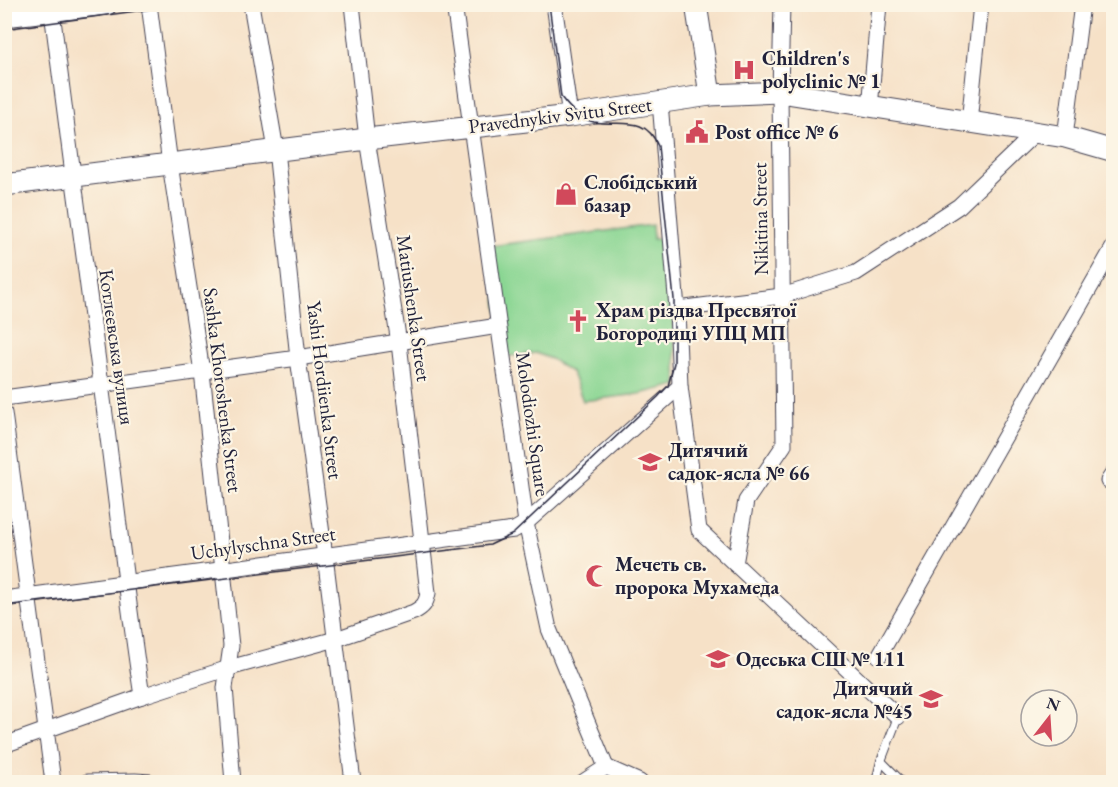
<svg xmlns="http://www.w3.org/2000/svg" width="1118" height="787" viewBox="0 0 1118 787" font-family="'EB Garamond',serif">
<rect width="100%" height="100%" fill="#fcf5e5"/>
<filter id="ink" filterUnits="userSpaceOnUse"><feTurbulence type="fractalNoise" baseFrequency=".0167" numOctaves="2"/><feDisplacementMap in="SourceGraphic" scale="12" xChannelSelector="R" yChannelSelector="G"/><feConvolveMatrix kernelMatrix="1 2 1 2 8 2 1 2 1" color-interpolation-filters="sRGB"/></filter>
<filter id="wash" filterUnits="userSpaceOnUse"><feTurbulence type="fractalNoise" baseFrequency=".008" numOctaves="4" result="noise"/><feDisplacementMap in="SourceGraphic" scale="24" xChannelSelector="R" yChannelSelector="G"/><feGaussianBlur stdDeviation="1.35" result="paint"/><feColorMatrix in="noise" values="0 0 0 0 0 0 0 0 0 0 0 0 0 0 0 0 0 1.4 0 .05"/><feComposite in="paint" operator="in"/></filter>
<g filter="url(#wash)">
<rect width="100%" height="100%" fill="#f6e1c7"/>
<path fill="#8ad693" stroke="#567c67" stroke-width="1.5" d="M652 225 653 239 669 238 677 385 639 394 583 401 572 373 551 359 536 353 503 357 490 246Z"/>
</g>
<g filter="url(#ink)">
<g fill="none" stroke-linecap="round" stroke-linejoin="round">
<g stroke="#423f50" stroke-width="10">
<g id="lane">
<path d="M881 761 902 782"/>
<path d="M876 782 881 761 898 717"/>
</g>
</g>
<g stroke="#423f50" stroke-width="17">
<g id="street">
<path d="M51 4C67 131 84 257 101 384 115 488 126 592 142 696"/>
<path d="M149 4 170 164 202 372 231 646 225 688 233 782"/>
<path d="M251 4 276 150 298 358 325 556 353 782"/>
<path d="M454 4 526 523 549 629 606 767"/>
<path d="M554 4 570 116"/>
<path d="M660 102 677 309 680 386 699 530 898 717"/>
<path d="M870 108 879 4"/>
<path d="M969 123 981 4"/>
<path d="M1065 137 1082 4"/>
<path d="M677 309 782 296 856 273 959 206 1035 133"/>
<path d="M4 398 298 358 498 326"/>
<path d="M4 413 53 782"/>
<path d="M1108 481 1114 472"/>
<path d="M735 564 746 501 784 445 780 92 782 4"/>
<path d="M4 599 514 530 526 523 680 386"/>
<path d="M879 656 1114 246"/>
<path d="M4 745 142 696 229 668 336 639 414 612C423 607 426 604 428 593L399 343 367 139 352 4"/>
<path d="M606 767 640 782"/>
<path d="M87 782 135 781 150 782"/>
<path d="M583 782 606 767"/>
</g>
</g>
<g stroke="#423f50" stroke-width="23">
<g id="secondary">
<path d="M696 4 710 95"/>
<path d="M4 16 107 4"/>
<path d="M4 185 367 139 570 116 710 95 780 92 1065 137 1114 151"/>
</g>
</g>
<use href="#lane" stroke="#fff" stroke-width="8"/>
<use href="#street" stroke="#fff" stroke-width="15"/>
<use href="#secondary" stroke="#fff" stroke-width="21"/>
<g stroke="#22223b" stroke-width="1.5">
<path d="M4 29 188 4"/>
<path d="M4 606 490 545 513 534 658 397 668 386 674 363V299L658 146C645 114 621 127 594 122 580 119 569 108 561 97L549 4"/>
</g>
</g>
</g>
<defs>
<g id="hospital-bare" transform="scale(1.8)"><path d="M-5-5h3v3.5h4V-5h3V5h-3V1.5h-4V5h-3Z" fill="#d1495b" stroke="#fcf5e5" stroke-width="2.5" paint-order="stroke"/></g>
<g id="civic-bare" transform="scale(1.8)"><path d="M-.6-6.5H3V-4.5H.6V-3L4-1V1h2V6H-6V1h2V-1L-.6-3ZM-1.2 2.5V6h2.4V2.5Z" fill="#d1495b" stroke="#fcf5e5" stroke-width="2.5" paint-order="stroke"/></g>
<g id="shop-bare" transform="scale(1.8)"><path d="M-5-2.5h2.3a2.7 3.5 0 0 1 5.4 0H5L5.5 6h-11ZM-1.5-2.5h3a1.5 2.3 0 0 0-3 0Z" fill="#d1495b" stroke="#fcf5e5" stroke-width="2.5" paint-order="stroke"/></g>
<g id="church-bare" transform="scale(1.8)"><path d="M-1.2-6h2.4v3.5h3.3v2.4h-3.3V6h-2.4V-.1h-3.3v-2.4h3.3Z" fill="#d1495b" stroke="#fcf5e5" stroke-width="2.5" paint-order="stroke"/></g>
<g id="school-bare" transform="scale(1.8)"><path d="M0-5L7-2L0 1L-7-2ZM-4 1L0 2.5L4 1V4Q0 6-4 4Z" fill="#d1495b" stroke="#fcf5e5" stroke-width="2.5" paint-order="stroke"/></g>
<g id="mosque-bare" transform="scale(1.8)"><path d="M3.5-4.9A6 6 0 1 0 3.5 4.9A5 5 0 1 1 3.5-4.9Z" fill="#d1495b" stroke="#fcf5e5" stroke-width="2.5" paint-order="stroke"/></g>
</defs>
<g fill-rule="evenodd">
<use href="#hospital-bare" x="744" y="70"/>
<use href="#civic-bare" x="697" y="132"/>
<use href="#shop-bare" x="566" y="194"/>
<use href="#church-bare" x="578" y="321"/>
<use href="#school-bare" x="650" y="462"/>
<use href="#mosque-bare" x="597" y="576"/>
<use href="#school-bare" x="718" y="659"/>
<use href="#school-bare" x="931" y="699"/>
</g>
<g text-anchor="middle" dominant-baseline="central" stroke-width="4.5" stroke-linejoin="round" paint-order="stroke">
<g font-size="20" font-weight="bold" fill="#22223b" stroke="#fcf5e5" text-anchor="start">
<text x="762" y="58">Children's<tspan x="762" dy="23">polyclinic № 1</tspan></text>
<text x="715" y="132">Post office № 6</text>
<text x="584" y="182">Слобідський<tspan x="584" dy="23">базар</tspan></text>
<text x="596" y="310">Храм різдва Пресвятої<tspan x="596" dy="23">Богородиці УПЦ МП</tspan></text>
<text x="668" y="450">Дитячий<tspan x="668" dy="23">садок-ясла № 66</tspan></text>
<text x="615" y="564">Мечеть св.<tspan x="615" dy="23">пророка Мухамеда</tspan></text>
<text x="736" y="659">Одеська СШ № 111</text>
<text x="913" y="688" text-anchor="end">Дитячий<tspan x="913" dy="23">садок-ясла №45</tspan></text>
</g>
<g font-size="20" fill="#22223b" stroke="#fcf5e5">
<text transform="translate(560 115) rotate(-7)">Pravednykiv Svitu Street</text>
<text transform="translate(760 219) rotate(-91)">Nikitina Street</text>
<text transform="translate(414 308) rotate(82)">Matiushenka Street</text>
<text transform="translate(117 347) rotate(82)">Котлєєвська вулиця</text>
<text transform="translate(223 390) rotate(83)">Sashka Khoroshenka Street</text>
<text transform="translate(325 390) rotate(83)">Yashi Hordiienka Street</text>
<text transform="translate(533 424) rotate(82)">Molodiozhi Square</text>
<text transform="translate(263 543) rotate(-8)">Uchylyschna Street</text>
</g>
</g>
<rect width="1118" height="787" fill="none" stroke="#fcf5e5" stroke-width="24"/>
<g transform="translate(1049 718) rotate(17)"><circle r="28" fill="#fcf5e5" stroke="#a5a1a1" stroke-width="1.5"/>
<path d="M0-4.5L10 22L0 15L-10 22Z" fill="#d1495b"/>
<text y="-9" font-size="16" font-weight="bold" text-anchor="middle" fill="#22223b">N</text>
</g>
</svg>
